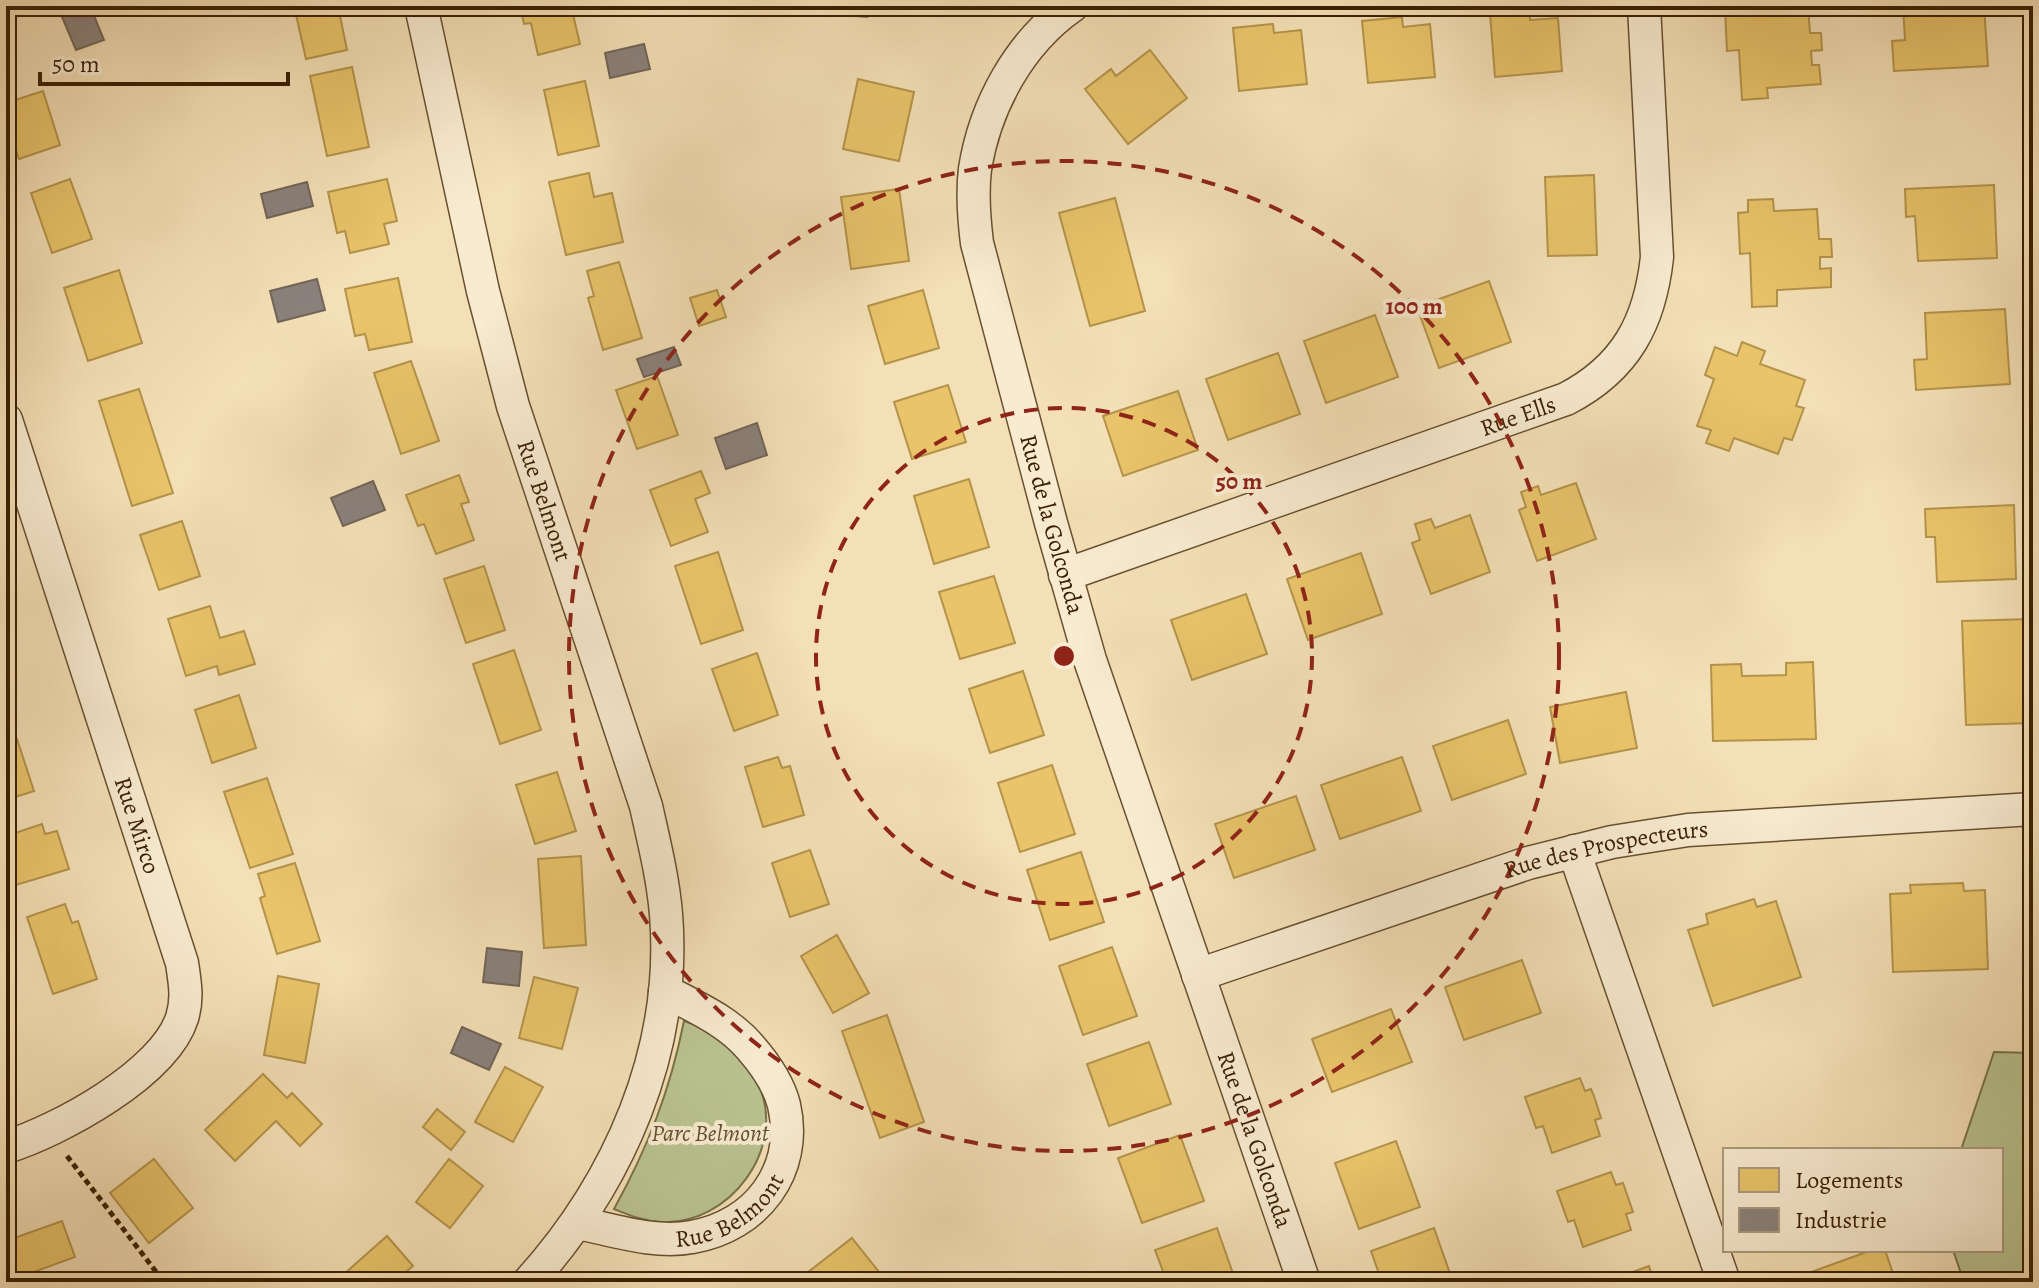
<svg xmlns="http://www.w3.org/2000/svg" width="2039" height="1288" viewBox="0 0 2039 1288" font-family="Alegreya,serif">
<rect width="100%" height="100%" fill="#f4e0b6"/>
<filter id="stains"><feTurbulence type="fractalNoise" baseFrequency=".0025" numOctaves="4"/><feColorMatrix values="0 0 0 0 .2 0 0 0 0 .09 0 0 0 0 .02 0 0 0 .5 -.17"/></filter>
<radialGradient id="worn" r=".72"><stop offset=".6" stop-color="#630" stop-opacity="0"/><stop offset="1" stop-color="#630" stop-opacity=".3"/></radialGradient>
<g fill="#b9c390" stroke="#7a724a" stroke-width="2">
<path d="M684 1021C699 1026 716 1031 728 1042 734 1047 738 1056 743 1062 747 1068 753 1075 757 1082 790 1146 729 1227 660 1222 643 1221 629 1215 614 1209 648 1147 670 1091 684 1021Z"/>
<path d="M1994 1052 2033 1053V1282H1964L1953 1250H2001V1150H1961Z"/>
</g>
<path fill="#9cbcb2" stroke="#757e6c" stroke-width="2" d="M759 6H888L867 17 761 8Z"/>
<g fill="#e9c46a" stroke="#b4934b" stroke-width="2">
<path d="M294 6H338L347 50 306 59Z"/>
<path d="M520 6H571L580 44 538 55 531 23 524 24Z"/>
<path d="M1736 6H1808L1810 33H1821L1822 50 1811 51 1812 65H1819L1821 84 1767 88 1768 98 1742 100 1739 50 1727 51 1725 8Z"/>
<path d="M1903 6H1984L1988 66 1894 71 1892 41 1905 40Z"/>
<path d="M1530 10V20L1558 18 1562 71 1495 77 1490 13Z"/>
<path d="M1402 17 1403 27 1430 24 1435 77 1368 83 1362 21Z"/>
<path d="M1273 24 1274 33 1301 30 1307 84 1239 91 1233 28Z"/>
<path d="M1150 50 1187 98 1128 144 1085 89 1111 69 1116 76Z"/>
<path d="M352 67 369 147 327 156 310 76Z"/>
<path d="M858 79 914 92 899 161 843 149Z"/>
<path d="M585 81 599 146 558 155 544 90Z"/>
<path d="M43 91 60 145 19 159 6 120V103Z"/>
<path d="M589 173 594 197 612 193 623 242 566 255 549 182Z"/>
<path d="M1594 175 1597 255 1548 256 1545 177Z"/>
<path d="M70 179 92 239 52 253 31 193Z"/>
<path d="M387 179 397 221 384 224 389 244 350 253 345 231 337 233 328 192Z"/>
<path d="M1994 185 1997 258 1918 261 1915 216 1906 217 1905 189Z"/>
<path d="M899 189 909 261 851 269 841 197Z"/>
<path d="M1115 198 1145 311 1090 326 1059 213Z"/>
<path d="M1773 199 1774 211 1817 209 1819 239H1831L1832 257H1820V269L1831 268V287L1777 290V306L1752 307 1750 253 1740 254 1738 213 1748 212V200Z"/>
<path d="M619 262 642 338 603 350 588 298 594 296 587 271Z"/>
<path d="M119 270 142 343 88 361 64 288Z"/>
<path d="M398 278 412 342 369 350 365 334 355 336 345 289Z"/>
<path d="M1489 281 1511 342 1439 368 1417 307Z"/>
<path d="M717 290 726 317 699 326 690 298Z"/>
<path d="M923 290 939 348 885 364 868 306Z"/>
<path d="M2005 309 2010 384 1916 390 1914 360 1927 359 1925 313Z"/>
<path d="M1375 315 1398 377 1326 403 1304 341Z"/>
<path d="M1742 342 1765 351 1760 364 1805 380 1796 406 1804 408 1792 440 1784 438 1778 454 1734 438 1729 451 1706 443 1711 430 1697 426 1714 379 1705 375 1715 347 1737 356Z"/>
<path d="M1278 353 1300 414 1228 440 1206 379Z"/>
<path d="M411 361 439 441 401 454 374 373Z"/>
<path d="M657 376 678 435 637 449 616 390Z"/>
<path d="M948 385 966 442 912 459 894 402Z"/>
<path d="M139 389 173 493 132 506 99 401Z"/>
<path d="M1178 391 1198 450 1123 476 1103 416Z"/>
<path d="M701 471 710 493 695 499 708 532 671 546 650 490Z"/>
<path d="M459 475 469 502 461 504 474 540 436 554 424 524 418 526 406 495Z"/>
<path d="M969 479 989 547 934 564 914 496Z"/>
<path d="M1576 483 1596 539 1537 561 1519 510 1526 507 1521 492 1538 486 1541 495Z"/>
<path d="M2014 505 2016 579 1937 582 1935 537H1926L1925 509Z"/>
<path d="M1470 515 1490 572 1431 594 1412 543 1420 540 1415 524 1431 519 1435 528Z"/>
<path d="M182 521 200 576 159 590 140 535Z"/>
<path d="M718 552 743 630 701 644 675 566Z"/>
<path d="M1361 553 1382 614 1308 640 1287 579Z"/>
<path d="M484 566 505 630 466 643 444 579Z"/>
<path d="M994 576 1015 643 960 659 939 592Z"/>
<path d="M1246 594 1267 654 1192 680 1171 620Z"/>
<path d="M210 606 220 638 244 631 255 664 219 675 217 666 186 676 168 619Z"/>
<path d="M2030 619 2033 723 1966 725 1962 621Z"/>
<path d="M514 650 541 730 500 744 473 664Z"/>
<path d="M757 653 778 715 734 731 712 669Z"/>
<path d="M1813 662 1816 739 1713 741 1711 665 1741 664 1742 676 1786 675V663Z"/>
<path d="M1023 671 1044 735 990 753 969 689Z"/>
<path d="M1626 692 1637 748 1560 763 1550 707Z"/>
<path d="M239 695 256 748 212 763 195 710Z"/>
<path d="M1508 720 1526 774 1452 800 1433 746Z"/>
<path d="M17 739 34 791 6 800V743Z"/>
<path d="M778 757 782 768 790 766 804 815 763 827 745 767Z"/>
<path d="M1402 757 1421 811 1340 839 1321 785Z"/>
<path d="M1052 765 1075 834 1020 852 998 783Z"/>
<path d="M557 772 576 831 535 844 516 785Z"/>
<path d="M267 778 293 854 250 868 224 792Z"/>
<path d="M1296 796 1315 850 1234 878 1215 824Z"/>
<path d="M42 824 45 834 57 831 69 869 6 888V836Z"/>
<path d="M810 850 829 904 790 917 772 863Z"/>
<path d="M1081 852 1104 922 1050 940 1027 870Z"/>
<path d="M581 856 586 945 544 948 538 859Z"/>
<path d="M295 863 320 941 277 954 260 898 265 896 258 874Z"/>
<path d="M1963 883 1964 891 1985 890 1988 969 1893 972 1890 894 1911 893 1910 885Z"/>
<path d="M1754 899 1757 907 1776 901 1801 977 1713 1006 1688 930 1708 924 1706 914Z"/>
<path d="M65 904 72 923 78 921 97 979 53 994 27 917Z"/>
<path d="M837 935 869 993 833 1013 801 956Z"/>
<path d="M1112 947 1137 1016 1083 1035 1059 966Z"/>
<path d="M1522 960 1541 1013 1464 1040 1445 987Z"/>
<path d="M278 976 319 984 305 1063 264 1055Z"/>
<path d="M534 977 578 988 562 1049 519 1038Z"/>
<path d="M1391 1009 1412 1062 1332 1092 1312 1039Z"/>
<path d="M6 1011 15 1037 6 1040Z"/>
<path d="M887 1015 924 1122 880 1138 842 1031Z"/>
<path d="M1149 1042 1171 1104 1109 1126 1087 1064Z"/>
<path d="M505 1067 543 1087 513 1142 475 1122Z"/>
<path d="M263 1074 287 1098 292 1093 322 1124 300 1146 276 1121 235 1161 205 1130Z"/>
<path d="M1580 1078 1585 1091 1591 1089 1594 1096 1601 1118 1595 1120 1600 1136 1552 1153 1543 1126 1536 1128 1525 1097Z"/>
<path d="M437 1109 465 1132 451 1150 423 1127Z"/>
<path d="M1180 1135 1204 1201 1142 1223 1118 1158Z"/>
<path d="M1396 1141 1420 1207 1359 1229 1335 1163Z"/>
<path d="M154 1159 193 1208 149 1243 110 1193Z"/>
<path d="M449 1159 483 1186 450 1228 416 1202Z"/>
<path d="M1611 1172 1616 1185 1623 1183 1633 1212 1626 1214 1631 1230 1583 1247 1574 1220 1568 1222 1557 1191Z"/>
<path d="M62 1221 75 1257 9 1281 6 1271V1241Z"/>
<path d="M1217 1228 1236 1282H1167L1155 1250Z"/>
<path d="M1434 1228 1453 1282H1382L1371 1251Z"/>
<path d="M387 1236 413 1266 400 1277 403 1281 335 1282Z"/>
<path d="M852 1238 887 1282H808L803 1276Z"/>
<path d="M1872 1250H1885L1896 1282H1804L1803 1275Z"/>
<path d="M1649 1266 1654 1282H1605Z"/>
</g>
<g fill="#8a817c" stroke="#726458" stroke-width="2">
<path d="M75 6H90L104 40 76 50 60 12Z"/>
<path d="M644 44 650 69 610 78 605 53Z"/>
<path d="M307 182 313 206 267 218 261 194Z"/>
<path d="M317 279 325 310 278 322 270 291Z"/>
<path d="M674 347 681 365 644 377 637 359Z"/>
<path d="M757 423 767 455 726 469 715 438Z"/>
<path d="M373 481 385 510 343 526 331 498Z"/>
<path d="M487 948 522 952 519 986 483 982Z"/>
<path d="M462 1027 501 1044 489 1070 451 1053Z"/>
</g>
<g fill="none" stroke-linecap="round" stroke-linejoin="round">
<g stroke="#685030" stroke-width="35">
<g id="minor">
<path id="s1" d="M421 6 483 291 513 406 646 806C654 842 663 878 666 914 677 1051 619 1182 529 1282"/>
<path id="s2" d="M1072 6C1019 43 985 106 975 169 972 193 974 219 977 243L1051 523 1090 660 1304 1282"/>
<path id="s3" d="M6 420 182 963C185 983 188 999 182 1018 164 1074 58 1131 6 1147"/>
<path id="s4" d="M1065 575 1566 399C1626 368 1650 322 1657 257L1644 6"/>
<path d="M1574 851 1724 1282"/>
<path id="s5" d="M1198 975 1528 863 1612 842 1688 830 2033 809"/>
<path id="s6" d="M578 1223C614 1230 654 1244 692 1237 756 1226 799 1171 784 1105 779 1085 764 1063 750 1047 728 1021 695 1007 665 991"/>
</g>
</g>
<path stroke="#3a2003" stroke-width="5" stroke-dasharray="6 4" stroke-linecap="butt" d="M67 1156 164 1282"/>
<use href="#minor" stroke="#f8ebd0" stroke-width="32"/>
</g>
<g fill="none" stroke="#8f2418" stroke-width="4" stroke-dasharray="14 10">
<circle cx="1064" cy="656" r="248"/>
<circle cx="1064" cy="656" r="495"/>
</g>
<g text-anchor="middle" dominant-baseline="central" stroke-width="8" stroke-linejoin="round" paint-order="stroke">
<g font-size="24" fill="#3a2003" stroke="#f8ebd0">
<text stroke="none"><textPath href="#s4" startOffset="480">Rue Ells</textPath></text>
<text stroke="none"><textPath href="#s1" startOffset="510">Rue Belmont</textPath></text>
<text stroke="none"><textPath href="#s2" startOffset="560">Rue de la Golconda</textPath></text>
<text stroke="none"><textPath href="#s3" startOffset="426">Rue Mirco</textPath></text>
<text stroke="none"><textPath href="#s5" startOffset="428">Rue des Prospecteurs</textPath></text>
<text stroke="none"><textPath href="#s2" startOffset="1208">Rue de la Golconda</textPath></text>
<text stroke="none"><textPath href="#s6" startOffset="162">Rue Belmont</textPath></text>
</g>
<g font-size="24" font-style="italic" fill="#60512d" stroke="#f8ebd0">
<text x="710" y="1133">Parc Belmont</text>
</g>
</g>
<circle cx="1064" cy="656" r="12" fill="#8f2418" stroke="#f8ebd0" stroke-width="4"/>
<g font-size="24" text-anchor="middle" font-weight="bold" fill="#8f2418" stroke="#f8ebd0" stroke-width="8" stroke-linejoin="round" paint-order="stroke">
<text x="1414" y="314">100 m</text>
<text x="1239" y="489">50 m</text>
</g>
<rect width="2039" height="1288" fill="none" stroke="#f4e0b6" stroke-width="32"/>
<rect x="8" y="8" width="2023" height="1272" fill="none" stroke="#3a2003" stroke-width="4"/>
<rect x="16" y="16" width="2007" height="1256" fill="none" stroke="#3a2003" stroke-width="2"/>
<rect x="1723" y="1148" width="280" height="104" fill="#f8ebd0" stroke="#ac9a7e" stroke-width="2"/>
<rect x="1739" y="1168" width="40" height="24" fill="#e9c46a" stroke="#ac9a7e" stroke-width="2"/>
<text x="1795" y="1188" font-size="24" fill="#3a2003">Logements</text>
<rect x="1739" y="1208" width="40" height="24" fill="#8a817c" stroke="#ac9a7e" stroke-width="2"/>
<text x="1795" y="1228" font-size="24" fill="#3a2003">Industrie</text>
<path d="M40 72v12h248v-12" fill="none" stroke="#3a2003" stroke-width="4"/>
<text x="52" y="72" font-size="24" fill="#3a2003" stroke="#f8ebd0" stroke-width="6" paint-order="stroke">50 m</text>
<rect width="100%" height="100%" filter="url(#stains)"/>
<rect width="100%" height="100%" fill="url(#worn)"/>
</svg>
